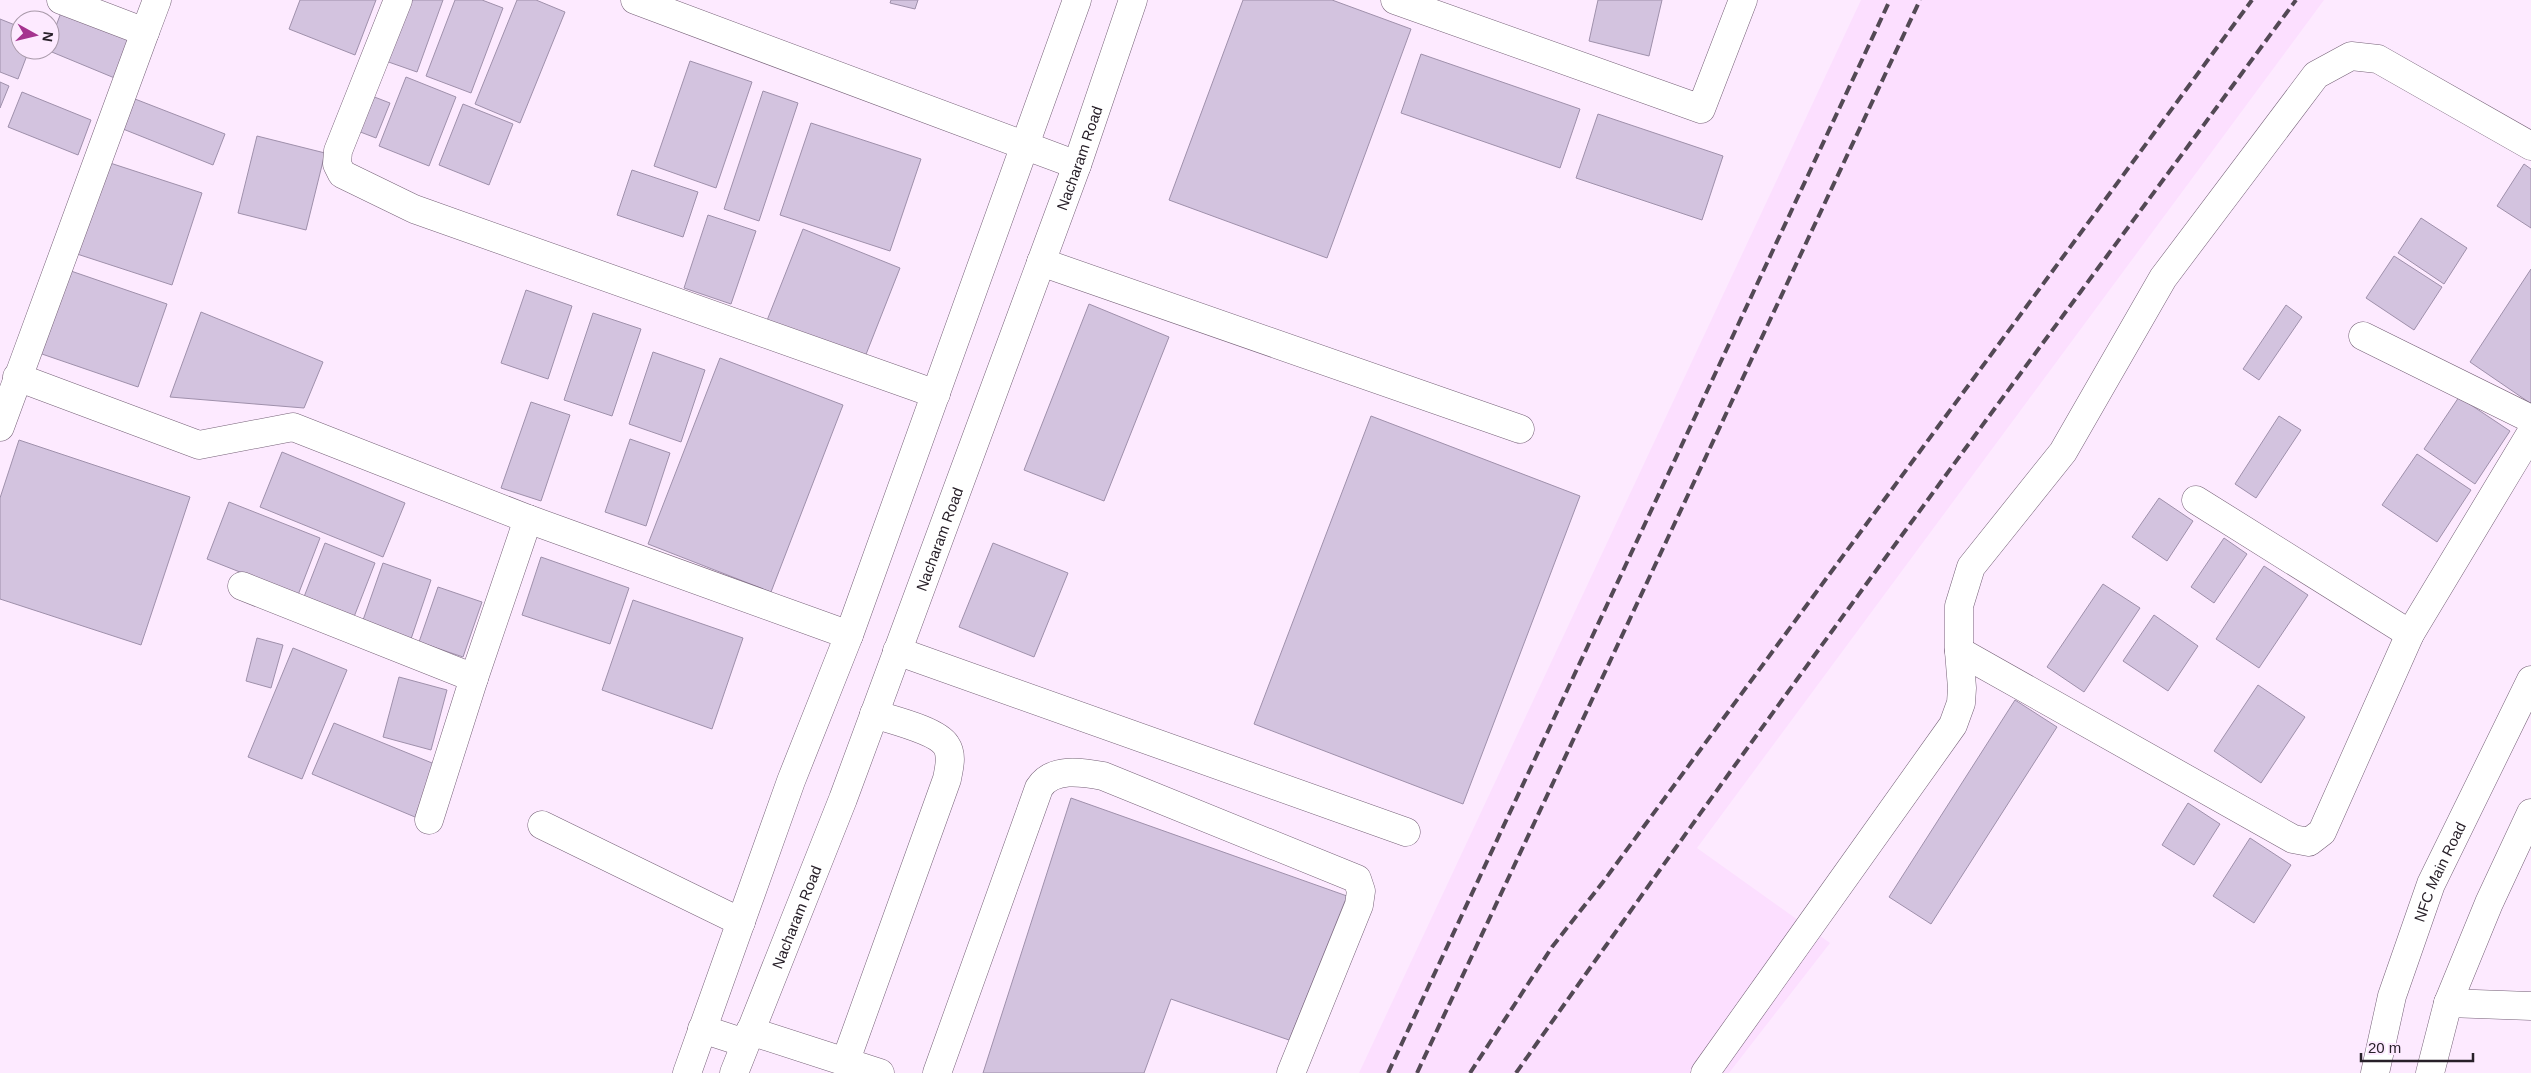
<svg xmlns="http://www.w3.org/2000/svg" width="2531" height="1073" viewBox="0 0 2531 1073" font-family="Arial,sans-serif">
<rect width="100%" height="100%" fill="#fdeaff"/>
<path fill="#fcdfff" d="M1861 0H2324L1697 848 1830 943 1729 1073H1359Z"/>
<g fill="#d3c3df" stroke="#9f90ab">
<path d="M300 0H376L355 55 289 29Z"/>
<path d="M402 0H443L417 72 380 59Z"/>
<path d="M455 0H482L503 8 471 93 426 76Z"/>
<path d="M517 0H536L565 12 520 123 475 104Z"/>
<path d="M891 0H918L915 9 890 3Z"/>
<path d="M1243 0H1332L1411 29 1327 258 1169 200Z"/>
<path d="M1598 0H1662L1649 56 1589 41Z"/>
<path d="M62 10 133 38 117 79 47 50H50V42Z"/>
<path d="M0 19 20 27V50H29L18 79 0 72Z"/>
<path d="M1421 54 1580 109 1560 168 1401 113Z"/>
<path d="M690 61 752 82 716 188 654 166Z"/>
<path d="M406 77 456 97 429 166 379 146Z"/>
<path d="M0 82 9 86 0 108Z"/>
<path d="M763 91 798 103 759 221 724 209Z"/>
<path d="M22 92 91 120 78 155 8 127Z"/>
<path d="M364 93 390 103 376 138 350 128Z"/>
<path d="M135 99 225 134 213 165 123 129Z"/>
<path d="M463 104 513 124 489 185 439 165Z"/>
<path d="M1598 114 1723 156 1702 220 1576 178Z"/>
<path d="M811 123 921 159 890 251 780 215Z"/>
<path d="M257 136 325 153 306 230 238 213Z"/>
<path d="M104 161 202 193 172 285 74 253Z"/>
<path d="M2524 164 2531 169V228L2497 206Z"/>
<path d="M632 170 698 192 683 237 617 215Z"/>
<path d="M708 215 756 231 731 304 684 288Z"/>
<path d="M2421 218 2467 248 2444 284 2398 253Z"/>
<path d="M803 229 900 268 863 362 766 323Z"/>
<path d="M2394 256 2442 287 2414 330 2366 298Z"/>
<path d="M2531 269V402L2530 403 2470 362Z"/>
<path d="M68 270 167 304 138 387 39 353Z"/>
<path d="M526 290 572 306 548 379 501 363Z"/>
<path d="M1089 304 1169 337 1104 501 1024 470Z"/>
<path d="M2286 305 2302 317 2259 380 2243 369Z"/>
<path d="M201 312 323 362 304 408 170 397Z"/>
<path d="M593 313 641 329 612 416 564 400Z"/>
<path d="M653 352 705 370 681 442 629 424Z"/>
<path d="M720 358 843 405 771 592 648 544Z"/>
<path d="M2459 397 2510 431 2475 484 2424 449Z"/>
<path d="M531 402 570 415 541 501 501 488Z"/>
<path d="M1371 416 1580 496 1463 804 1254 724Z"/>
<path d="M2279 416 2301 430 2256 498 2235 484Z"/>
<path d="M630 439 670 453 646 526 605 512Z"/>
<path d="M19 440 190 497 141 645 0 599V498Z"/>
<path d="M282 452 405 503 383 557 260 507Z"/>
<path d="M2417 454 2471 490 2437 542 2382 505Z"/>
<path d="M2159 498 2193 521 2167 561 2132 537Z"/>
<path d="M229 502 320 538 298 595 207 559Z"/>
<path d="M2224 538 2247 554 2214 603 2191 587Z"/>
<path d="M325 543 375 563 352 622 302 602Z"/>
<path d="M993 543 1068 573 1034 657 959 627Z"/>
<path d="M541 557 629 588 610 644 522 615Z"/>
<path d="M383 563 431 580 411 639 362 623Z"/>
<path d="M2264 566 2308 595 2259 668 2216 639Z"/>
<path d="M2103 584 2140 608 2084 692 2047 667Z"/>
<path d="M438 587 482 602 463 657 419 642Z"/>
<path d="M633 600 743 638 712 729 602 690Z"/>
<path d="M2154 615 2198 646 2168 691 2123 661Z"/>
<path d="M257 638 283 645 271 688 246 681Z"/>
<path d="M293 648 347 670 302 779 248 757Z"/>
<path d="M399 677 447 690 431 750 383 737Z"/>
<path d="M2258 685 2305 717 2261 783 2214 751Z"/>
<path d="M2015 700 2057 727 1931 924 1889 897Z"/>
<path d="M334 723 437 765 415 817 312 774Z"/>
<path d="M1071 798 1347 896 1289 1040 1171 999 1144 1073H983Z"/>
<path d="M2188 803 2220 824 2194 865 2162 845Z"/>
<path d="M2250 838 2291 865 2254 923 2213 896Z"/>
</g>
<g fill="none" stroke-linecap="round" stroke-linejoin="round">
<g stroke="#756177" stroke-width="29">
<g id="minor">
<path d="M398 0 338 151 337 164 342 174 414 209 936 394"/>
<path d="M635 0 1077 165"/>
<path d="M1395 0 1701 109 1743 0"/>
<path d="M145 32 157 0"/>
<path d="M1041 262 1520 429"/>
<path d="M2363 336 2531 419"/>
<path d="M17 377 199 445 293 427 528 519 849 635"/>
<path d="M0 427 145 32 61 0"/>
<path d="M2196 500 2410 634"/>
<path d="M242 586 474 678"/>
<path d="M897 651 1406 832"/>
<path d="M1959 651 2293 839 2309 842 2322 832 2410 634 2531 433"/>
<path d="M429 820 474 678 528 519"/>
<path d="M542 825 741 922"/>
<path d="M2448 1003 2531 1006"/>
<path d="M750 1031 880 1073"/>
<path d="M846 1060 947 779C949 768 953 755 946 745 936 730 892 720 874 714"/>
<path d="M937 1073 1039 788C1052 767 1082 772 1103 776L1357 879 1361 891 1359 905 1291 1073"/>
<path d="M1705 1073 1953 725 1961 703 1962 688 1959 651V606L1971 567 2063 452 2163 278 2316 75 2351 56 2378 59 2531 146"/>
</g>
</g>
<g stroke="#756177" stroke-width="29">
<g id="major">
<path d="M702 1029 745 1043"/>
<path d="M687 1073 791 781 849 635 1077 0"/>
<path id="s1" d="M734 1073 843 799 1077 165 1133 0"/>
<path id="s2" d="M2375 1073 2392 996 2431 884 2531 680"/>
<path d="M2430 1073 2448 1003 2489 903 2531 813"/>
</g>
</g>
<use href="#minor" stroke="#fff" stroke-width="28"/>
<use href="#major" stroke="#fff" stroke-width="28"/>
<g stroke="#534955" stroke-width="4" stroke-dasharray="10 5" stroke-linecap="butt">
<path d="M1388 1073 1890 0"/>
<path d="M1417 1073 1920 0"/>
<path d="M1470 1073 1552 947 1603 882 2252 0"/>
<path d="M1516 1073C1770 711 2033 356 2296 0"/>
</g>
</g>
<g text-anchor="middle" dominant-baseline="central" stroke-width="4" stroke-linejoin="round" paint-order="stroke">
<g font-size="15" fill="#282029" stroke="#fdeaff">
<text stroke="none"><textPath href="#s1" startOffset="978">Nacharam Road</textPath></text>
<text stroke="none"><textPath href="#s1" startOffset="572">Nacharam Road</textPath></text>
<text stroke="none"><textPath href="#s2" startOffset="212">NFC Main Road</textPath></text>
<text stroke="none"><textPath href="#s1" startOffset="168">Nacharam Road</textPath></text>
</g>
</g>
<g transform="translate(35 35) rotate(98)"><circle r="24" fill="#fdeaff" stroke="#a899a9"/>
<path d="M0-4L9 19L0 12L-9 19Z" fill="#a5338f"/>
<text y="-8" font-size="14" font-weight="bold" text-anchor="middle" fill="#282029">N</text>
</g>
<path d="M2361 1053v8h112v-8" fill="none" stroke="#282029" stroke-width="2.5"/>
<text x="2368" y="1053" font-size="15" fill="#282029" stroke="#fdeaff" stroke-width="4" paint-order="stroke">20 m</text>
</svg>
